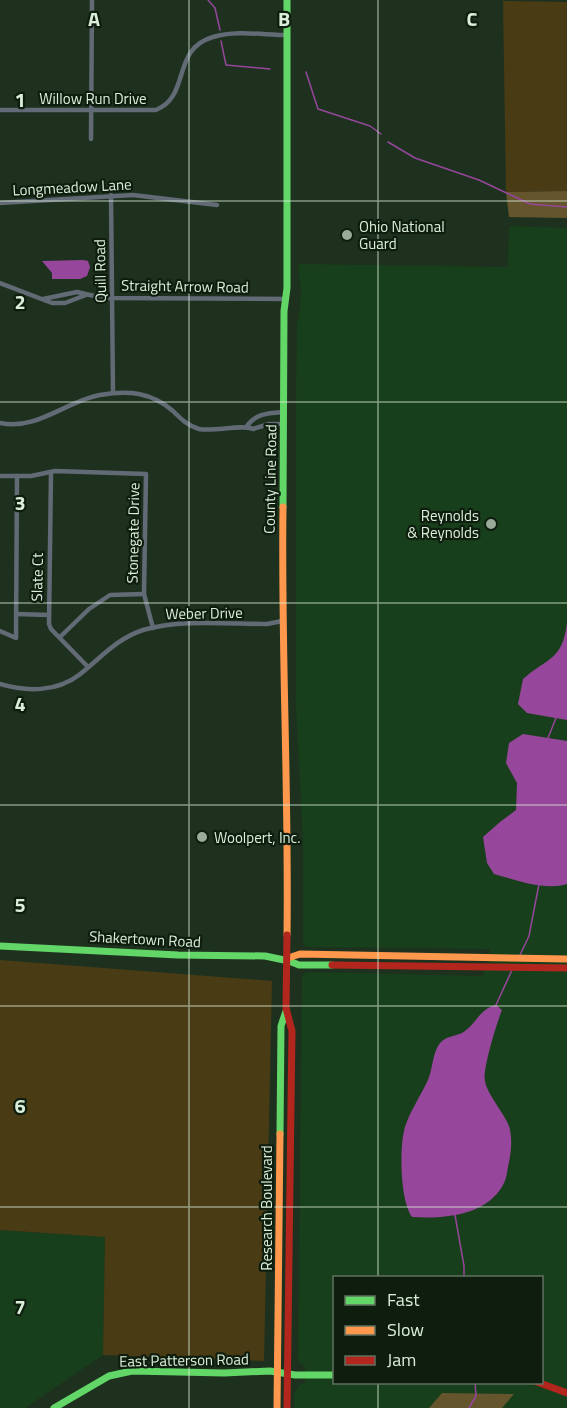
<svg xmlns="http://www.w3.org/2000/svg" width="567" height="1408" viewBox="0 0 567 1408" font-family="'Titillium Web',sans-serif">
<rect width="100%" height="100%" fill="#1e311f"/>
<g fill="#183f1b" fill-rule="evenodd">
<path d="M509 226 567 228V1408H294V1394L300 1385 305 1383V1366L298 1362 302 976 307 972 483 976 490 949 306 947 303 943V840L296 706V405L297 323 300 309 301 290 298 264 508 267ZM334 1278H542V1382H334Z"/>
<path d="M0 1230 105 1237 103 1355 25 1408H0Z"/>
</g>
<g fill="#493b14">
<path d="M503 1 567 2V191L506 192Z"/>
<path d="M0 960 272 981 264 1361 103 1355 105 1237 0 1230Z"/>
</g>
<g fill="#64552d">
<path d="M567 191V218L509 217 506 192Z"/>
<path d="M442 1393 514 1394 502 1408H429Z"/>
</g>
<g fill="#96469b">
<path d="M83 260 88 261 90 267 87 276 80 279H52V273L42 261Z"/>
<path d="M567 623V720L527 713 518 704 523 679C548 657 562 661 567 623Z"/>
<path d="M523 734 567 741V884C545 891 516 880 494 874L487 863 483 837 500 822 516 810 517 783 506 763 509 743Z"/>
<path d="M496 1005 502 1010C497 1022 482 1071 485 1081 487 1094 504 1113 509 1126 513 1139 511 1154 508 1167 507 1173 506 1180 503 1185 486 1216 443 1219 412 1217 400 1200 399 1147 405 1127 410 1111 420 1097 427 1082 433 1070 432 1053 440 1043 447 1035 457 1037 465 1031 476 1023 481 1008 496 1005Z"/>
</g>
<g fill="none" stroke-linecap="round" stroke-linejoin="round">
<g stroke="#96469b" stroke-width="1.5">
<path d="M208 0 215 8 220 30"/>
<path d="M221 41 226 65 270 69"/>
<path d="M306 72 318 109 370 126 381 134"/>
<path d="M388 142 415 158 479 180 530 204 567 207"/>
<path d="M548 738 556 718"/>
<path d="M520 955 529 936 539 884"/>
<path d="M496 1005 512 970"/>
<path d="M455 1215 464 1266V1278"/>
<path d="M469 1408 476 1396 475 1382"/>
</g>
<g stroke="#616a75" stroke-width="4.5">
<path d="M0 110H156C191 96 171 49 213 37 236 30 264 35 288 35"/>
<path d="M91 139 92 0"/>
<path d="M111 195 113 393"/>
<path d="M0 203 133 195 217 205"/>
<path d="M0 283 52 303H65L86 295"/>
<path d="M43 299 77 292 103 298 285 299"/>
<path d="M0 423C37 431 66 401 100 395 128 390 151 392 173 411 181 419 188 426 199 429 214 432 242 424 253 429L269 424H284"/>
<path d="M247 426C256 413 269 413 284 412"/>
<path d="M51 472 49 624 51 629 88 667"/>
<path d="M0 476H31L55 471 146 474 144 594 153 628"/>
<path d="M16 614 49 615"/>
<path d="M0 631 16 638 17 476"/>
<path d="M60 637 89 609 110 595 144 594"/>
<path d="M0 684C26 692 57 692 79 675 101 658 116 639 143 630 180 619 228 624 267 624L282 621"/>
</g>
<g stroke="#63d668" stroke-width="7">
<path d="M283 507 284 311 287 288V0"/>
<path d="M0 946 178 955 265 956 289 961 299 965H332"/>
<path d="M280 1134 281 1026 286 1011"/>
<path d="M54 1408 109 1376 132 1371 224 1373 270 1371 295 1375H334"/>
</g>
<g stroke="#ff974d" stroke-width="7">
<path d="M283 507C281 650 289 792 287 935"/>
<path d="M288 958 300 954 567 959"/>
<path d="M277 1408 280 1134"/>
</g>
<g stroke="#b3261e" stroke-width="7">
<path d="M287 935 286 1008 292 1031 287 1408"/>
<path d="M332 965 567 968"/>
<path d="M537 1382 567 1393"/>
</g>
</g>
<path fill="none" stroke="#daefda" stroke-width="1.5" stroke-opacity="0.55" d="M189 0V1408M378 0V1278M0 201H567M0 402H567M0 603H567M0 805H567M0 1006H567M0 1207H567M378 1382V1408"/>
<g fill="#98ac99" stroke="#0e1d0e" stroke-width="2">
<circle cx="347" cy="235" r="6"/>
<circle cx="491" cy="524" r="6"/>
<circle cx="202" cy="837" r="6"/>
</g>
<g text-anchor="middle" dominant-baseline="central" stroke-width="4.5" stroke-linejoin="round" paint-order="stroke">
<g font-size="15" fill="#daefda" stroke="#0e1d0e">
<text x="93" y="98">Willow Run Drive</text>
<text transform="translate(72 187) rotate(-3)">Longmeadow Lane</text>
<text transform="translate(100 271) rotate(-91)">Quill Road</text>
<text transform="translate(185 286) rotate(1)">Straight Arrow Road</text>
<text transform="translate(270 479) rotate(-89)">County Line Road</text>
<text transform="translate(133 533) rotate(-89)">Stonegate Drive</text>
<text transform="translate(37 577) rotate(-89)">Slate Ct</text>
<text transform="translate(204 613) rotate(-1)">Weber Drive</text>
<text transform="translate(145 939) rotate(3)">Shakertown Road</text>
<text transform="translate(266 1208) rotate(-90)">Research Boulevard</text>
<text transform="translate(184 1360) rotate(-1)">East Patterson Road</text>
</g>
<g font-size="15" fill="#daefda" stroke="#0e1d0e" text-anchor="start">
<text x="359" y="226">Ohio National<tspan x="359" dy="17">Guard</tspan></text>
<text x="479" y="515" text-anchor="end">Reynolds<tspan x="479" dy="17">&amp; Reynolds</tspan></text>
<text x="214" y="837">Woolpert, Inc.</text>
</g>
</g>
<g font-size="20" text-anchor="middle" font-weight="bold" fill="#daefda" stroke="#0e1d0e" stroke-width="4.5" stroke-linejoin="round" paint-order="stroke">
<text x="94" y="26">A</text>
<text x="284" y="26">B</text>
<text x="472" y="26">C</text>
<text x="20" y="107">1</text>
<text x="20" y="309">2</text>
<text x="20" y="510">3</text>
<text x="20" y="711">4</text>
<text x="20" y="912">5</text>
<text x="20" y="1113">6</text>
<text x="20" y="1314">7</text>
</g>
<rect x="333" y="1276" width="210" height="108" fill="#0e1d0e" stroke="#607160" stroke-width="1.5"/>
<rect x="345" y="1296" width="30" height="9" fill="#63d668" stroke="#607160" stroke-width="1.5"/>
<text x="387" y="1306" font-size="18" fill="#daefda">Fast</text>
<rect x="345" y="1326" width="30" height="9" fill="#ff974d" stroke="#607160" stroke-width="1.5"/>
<text x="387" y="1336" font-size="18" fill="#daefda">Slow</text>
<rect x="345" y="1356" width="30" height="9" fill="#b3261e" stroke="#607160" stroke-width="1.5"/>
<text x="387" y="1366" font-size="18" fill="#daefda">Jam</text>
</svg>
